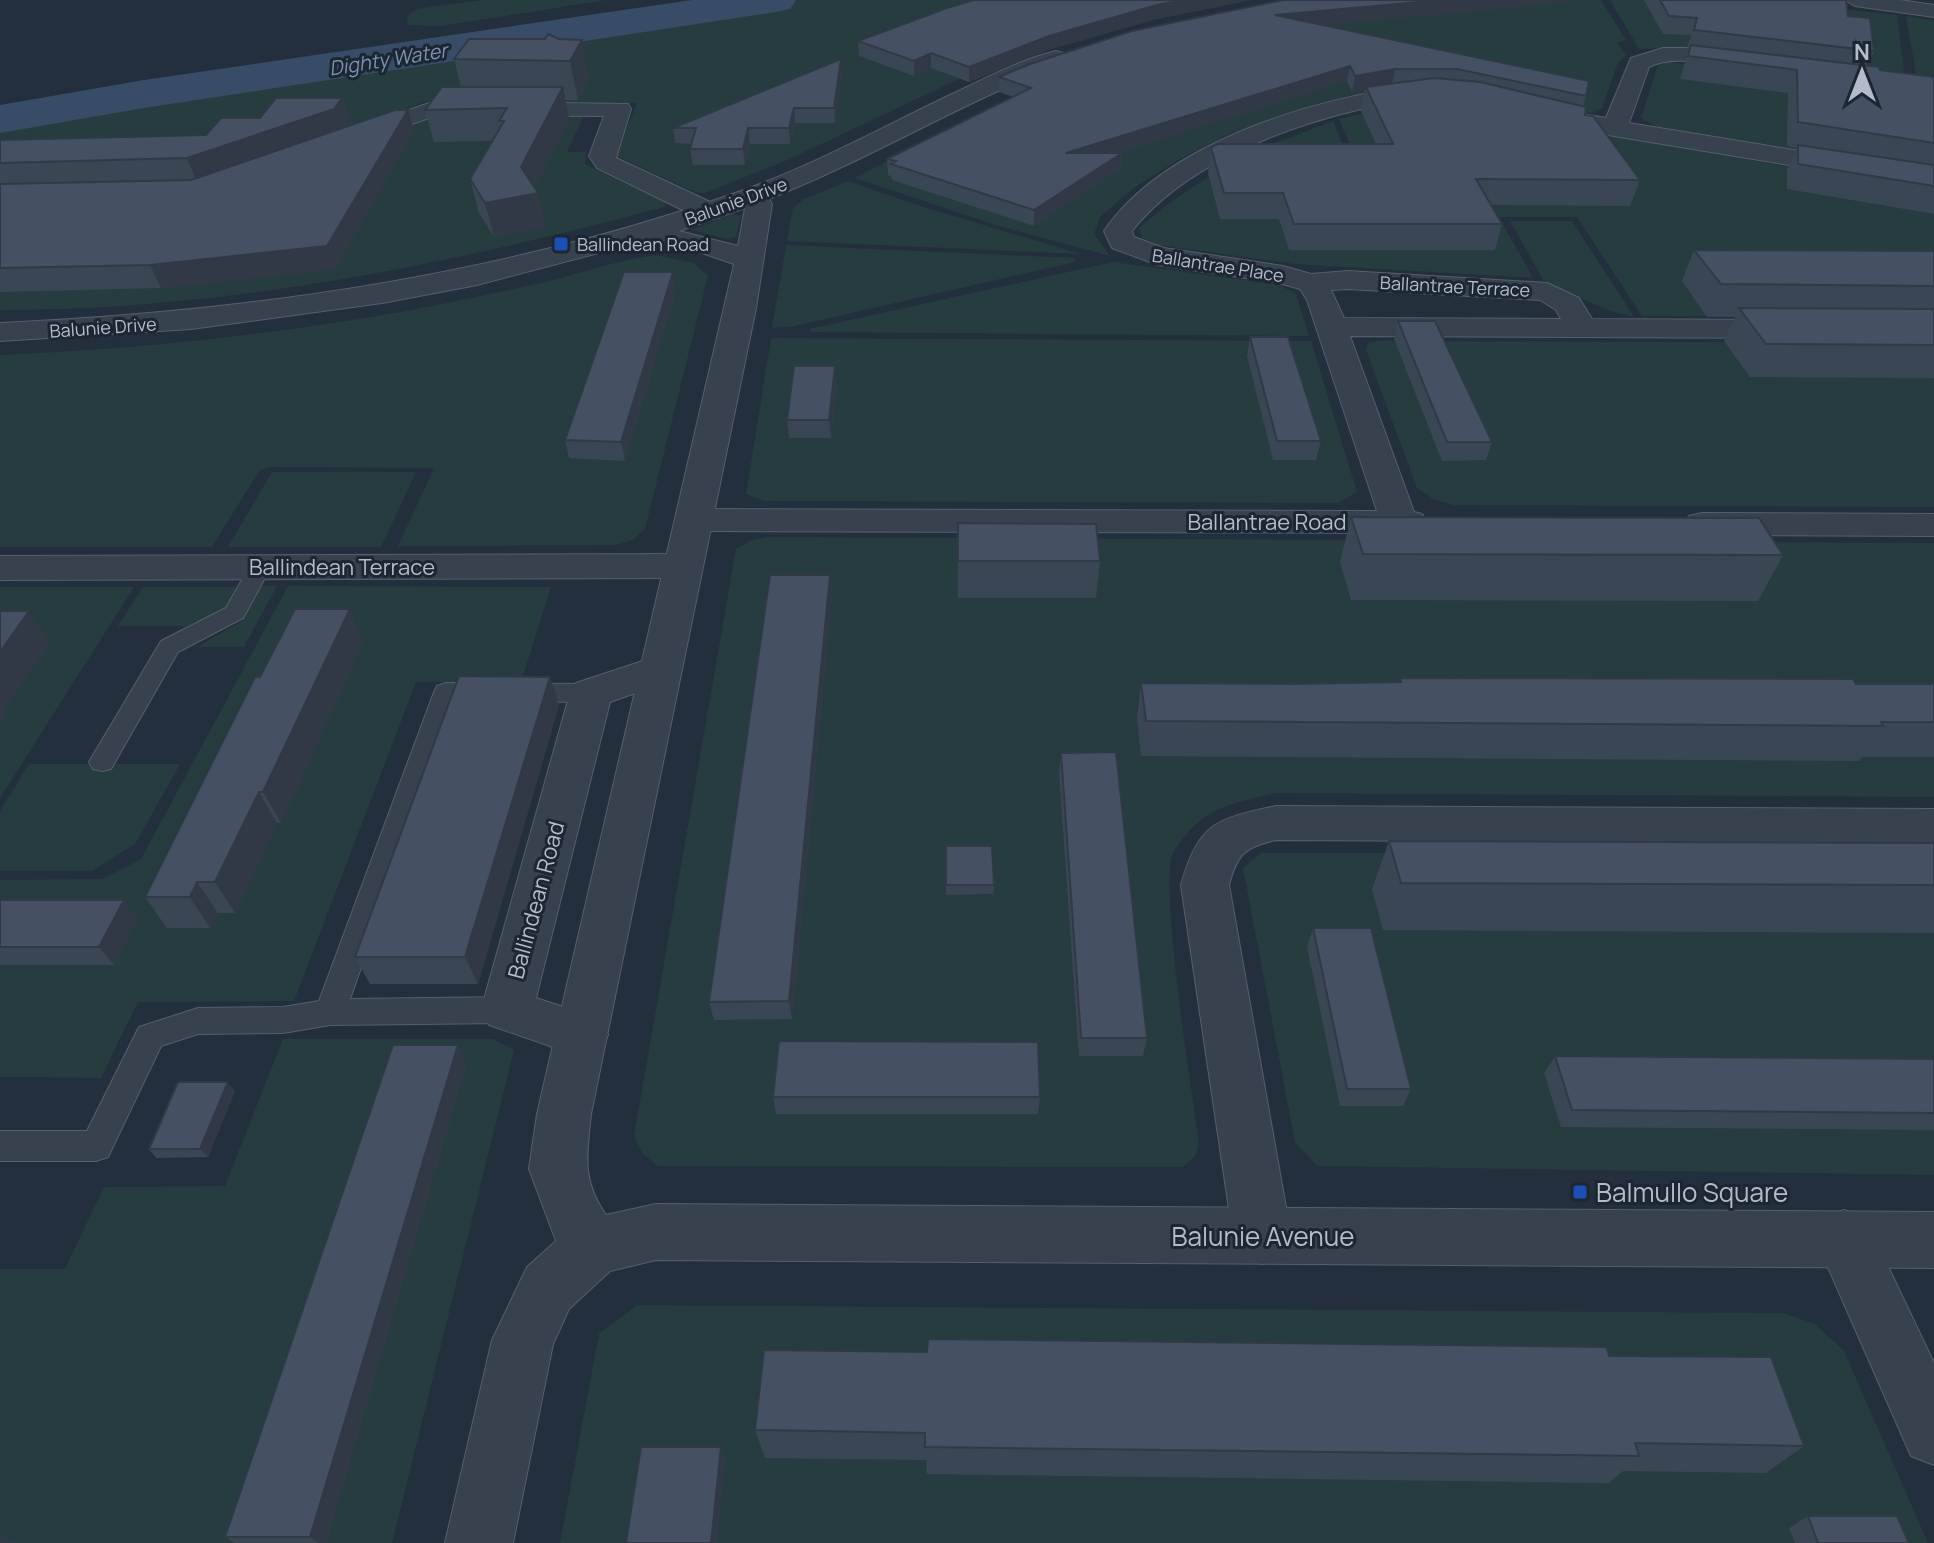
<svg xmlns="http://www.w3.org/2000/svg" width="1934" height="1543" viewBox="0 0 1934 1543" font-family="Manrope,sans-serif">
<rect width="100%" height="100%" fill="#242f3e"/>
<g fill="#263c3f">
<path d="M482 0H606L441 26 408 25 407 16 417 9Z"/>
<path d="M776 0H1223L987 66 783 162 705 193 694 192 619 157 617 153 637 103 427 101 209 180 0 188V119L144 94Z"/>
<path d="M1411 0H1601L1626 40 1617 43 1626 55 1617 65 1602 108 1593 113 1387 88 1326 101 1227 135 1178 160 1134 188 1100 217 1094 234 1110 256 998 226 855 178 1001 102 1084 65Z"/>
<path d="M1610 0H1759L1897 15 1905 77 1679 48 1639 49Z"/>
<path d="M1906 16 1934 21V81L1917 79Z"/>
<path d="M1668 62 1934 95V173L1661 129 1641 118 1658 65Z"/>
<path d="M1405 103 1461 105 1766 163 1934 190V317L1642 316 1577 217H1499L1533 278 1294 264 1159 245 1142 238 1139 228 1165 206 1236 158H1356L1339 119Z"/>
<path d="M435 114 577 115 583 117 567 152H586L585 164 666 203 664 207C448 265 225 310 0 310V203L350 144Z"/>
<path d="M1333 121 1347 155H1243Z"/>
<path d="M848 181 917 205 1081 254 787 241 793 208 804 199Z"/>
<path d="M732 214 741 216 736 237 727 239 692 230Z"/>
<path d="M1510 221H1572L1634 317 1610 311 1544 281Z"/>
<path d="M786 245 1075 258V262L790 327 772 328Z"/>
<path d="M655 255 694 263 708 276 645 529 633 540 616 545 398 546 434 468 269 467 259 471 212 547H0V355C136 349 272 335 406 311 453 302 502 292 549 281 585 272 619 260 655 255Z"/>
<path d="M1113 262 1280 285 1296 294 1309 336 811 332 809 329Z"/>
<path d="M771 338 1311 341 1357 492 1338 503 764 501 746 494Z"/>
<path d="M1380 341 1934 343V507L1454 505 1433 499 1417 488 1366 350 1368 343Z"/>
<path d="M272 472H416L381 547H228Z"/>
<path d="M768 537 1934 543V797L1276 793C1228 805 1203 806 1174 851 1157 877 1193 1098 1199 1142L1196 1155 1183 1167 658 1166 642 1153 634 1136 736 549 752 540Z"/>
<path d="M261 586H277L244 647H197L242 621Z"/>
<path d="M288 586 551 587 521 682H416L294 1001 138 1002 101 1078 0 1077V880L103 879 141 859Z"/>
<path d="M0 587H134L0 798Z"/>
<path d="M143 587H238L227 608 187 626H118Z"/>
<path d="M29 764H180L135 844 92 871H0V811Z"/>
<path d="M1261 853H1934V1175L1317 1166 1295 1142 1243 868Z"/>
<path d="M283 1039H493L514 1050 392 1543H0V1269H65L104 1187 225 1186Z"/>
<path d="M637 1305 1783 1313 1815 1324 1844 1351 1928 1543H560L599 1334Z"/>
</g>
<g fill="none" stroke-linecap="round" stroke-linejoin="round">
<path fill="#394c67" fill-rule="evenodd" d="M692 0H796L790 9 776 12 144 108 0 133V105L144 80Z"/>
<g stroke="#565f6c" stroke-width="2">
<g id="service">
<path d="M260 560 268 562 271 567 243 618 178 652 111 769 102 771 93 769 89 762 161 641 226 608 252 562Z"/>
<path d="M446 683 591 684 600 687 603 693 600 699 591 702 455 701 350 999 507 997 518 1001 522 1010 518 1019 507 1023 330 1025 283 1033 198 1034 161 1046 108 1157 96 1161H0V1131H87L139 1027 198 1008 283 1007 319 1001 434 692 437 686Z"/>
</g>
</g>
<g stroke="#565f6c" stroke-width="2">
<g id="minor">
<path d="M1663 48H1690L1752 59 1755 64 1752 69 1744 71C1714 66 1677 53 1649 67L1629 123 1934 173V189L1614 136 1532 119 1529 114 1532 109 1541 107 1606 118 1631 58Z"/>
<path d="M1422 85 1430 87 1434 92 1430 97C1406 103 1381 104 1357 110 1279 129 1183 166 1132 231L1134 237 1164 248 1283 266 1311 274 1348 271 1547 283 1579 298 1592 319 1789 320 1800 322 1804 329 1800 336 1789 338 1350 336 1414 512 1422 514 1427 522 1422 530 1409 533 696 531 683 528 678 520 683 512 696 509 1377 511 1307 300 1300 289 1279 283 1158 265 1112 248 1104 231C1165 142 1319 96 1422 85ZM1348 289 1540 300 1556 310 1561 319 1344 318 1331 290Z"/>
<path d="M435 101 628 104 631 109 616 158 719 206 723 212 719 218H699L597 168 589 156 604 116 438 115 353 144 344 142 341 137 344 132Z"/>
<path d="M1702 513 1934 514V536L1702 535 1689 532 1684 524 1689 516Z"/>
<path d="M684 554 697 558 703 566 697 574 684 578 0 580V556Z"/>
<path d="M661 655 675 659 681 669 675 679 610 702 536 998 600 1019 608 1035 600 1051 582 1057 489 1025 481 1010 570 693 576 683Z"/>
<path d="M1276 806 1934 809V843L1276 840C1245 847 1237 854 1229 885L1291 1236 1282 1256 1262 1264 1242 1256 1233 1236 1181 885C1199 823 1215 819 1276 806Z"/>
<path d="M1844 1210 1865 1218 1934 1363V1465L1911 1456 1815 1238 1823 1218Z"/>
</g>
</g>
<g stroke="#565f6c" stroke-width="2">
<g id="tertiary">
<path d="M1845 0H1900L1934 5V17L1855 6Z"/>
<path d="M1056 51 1064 53 1067 58 1064 63C963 102 870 159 769 199L772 204 756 308 591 1114C587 1154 581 1180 606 1215L656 1204 1934 1212V1268L656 1260 610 1271 569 1309 553 1344 513 1543H445L492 1340 527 1267 556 1241 529 1169 537 1114 734 264 696 251 644 241 477 285 382 303 191 329 0 341V323C253 311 501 276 741 191 814 165 881 128 950 95 984 79 1019 60 1056 51ZM745 208 738 246 679 231Z"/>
</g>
</g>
<use href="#service" fill="#38414e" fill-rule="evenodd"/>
<use href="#minor" fill="#38414e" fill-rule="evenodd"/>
<use href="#tertiary" fill="#38414e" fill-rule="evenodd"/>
</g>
<g fill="#3b4654">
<path d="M974 0H1251L1156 19 1048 50 969 82 931 68 914 76 859 56 858 41Z"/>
<path d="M1644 0H1846L1848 16 1874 51 1868 65 1880 70 1934 77V214L1787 189V170L1797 148 1787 146 1788 93 1680 79 1689 48H1687L1691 35 1663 34Z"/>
<path d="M1569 2 1322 25 1586 96 1583 106 1585 115 1640 180 1630 206 1491 205 1502 224 1495 250H1289L1279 219H1220L1208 173 1211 148 1376 144 1361 111 1365 89 1352 92 1347 81 1117 153H1122L1120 169 1034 226 892 180 891 176 888 175 887 159 1013 97 999 92V77L1132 31Z"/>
<path d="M548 34 589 78 578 100H565L569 119 535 188 546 227 494 237 479 213 470 179 492 141 434 142 425 110 461 87 454 59 545 39Z"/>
<path d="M842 74 835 123H795L790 144H750L745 165H693L690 149 692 144 675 143 673 128Z"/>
<path d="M342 98 349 119 343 128 414 131 335 269 161 288 0 292V140L206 135 260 118Z"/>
<path d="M1694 250 1934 251V378L1750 377 1724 341 1735 317H1707L1682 281Z"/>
<path d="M676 290 625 461 569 458 565 440Z"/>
<path d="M1398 321 1492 442 1486 460 1442 461 1394 339Z"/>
<path d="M1250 337 1321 441 1316 460H1273L1247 356Z"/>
<path d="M837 384 831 438H789L787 420Z"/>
<path d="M1351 517 1783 555 1758 601 1351 600 1340 562Z"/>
<path d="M958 523 1100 561 1096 598H958Z"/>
<path d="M830 575 832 594 792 1019 714 1020 709 1002Z"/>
<path d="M364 641 281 823H277L235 913H218L210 928H167L145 897Z"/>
<path d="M550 677 559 705 478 984H370L355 957Z"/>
<path d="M1400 678 1934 684V757H1862L1859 761 1141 756 1137 718 1141 683 1293 684 1399 682Z"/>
<path d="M1061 753 1147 1038 1143 1056H1079L1059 772Z"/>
<path d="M1389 841 1934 843V933L1383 930 1372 889Z"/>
<path d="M946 846 994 885 993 894 946 895Z"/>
<path d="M0 900 138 919 114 965H0Z"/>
<path d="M1313 928 1411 1089 1403 1106H1340L1307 947Z"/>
<path d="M1555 1056 1934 1059V1130L1561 1127 1544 1073Z"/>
<path d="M467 1062 326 1543H234L225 1537Z"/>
<path d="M235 1091 208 1157 156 1158 149 1149Z"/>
<path d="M773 1097H1040L1038 1114H776Z"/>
<path d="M927 1352 1609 1356 1804 1446 1766 1473 1623 1471 1609 1483 927 1474 926 1460 765 1458 755 1430Z"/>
<path d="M1808 1516 1909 1543H1795L1789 1528Z"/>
</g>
<g fill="#303945">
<path d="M1183 0H1251L1156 19 1048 50 969 82V67L1049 36 1157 5Z"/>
<path d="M1441 0H1570L1569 2 1272 30 1275 15Z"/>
<path d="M582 40 589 78 578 100 570 61Z"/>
<path d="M931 53V68L914 76V61Z"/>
<path d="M841 59 842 74 835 123 834 108Z"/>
<path d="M1350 66 1347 81 1065 169 1066 153Z"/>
<path d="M1395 69 1392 84 1352 92 1355 76Z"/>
<path d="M563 87 569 119 532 194 538 193 546 227 494 237 485 203 521 167Z"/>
<path d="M342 98 349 119 341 130 196 180 187 158Z"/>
<path d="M794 108 795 123 790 144 789 128Z"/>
<path d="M408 110 414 131 335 269 161 288 150 265Z"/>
<path d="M748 128 750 144 745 165 743 149Z"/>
<path d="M1122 153 1120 169 1034 226V210Z"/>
<path d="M673 272 676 290 625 461 621 442Z"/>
<path d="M835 366 837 384 831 438 829 420Z"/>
<path d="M830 575 832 594 792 1019 789 1001Z"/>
<path d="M350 609 364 641 281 823 263 792Z"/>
<path d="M29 611 51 643 3 712 7 717 0 726V652Z"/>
<path d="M550 677 559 705 478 984 465 957Z"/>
<path d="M259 792 277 823 235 913 215 882Z"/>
<path d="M197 882 218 913 210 928 190 897Z"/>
<path d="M124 900 138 919 114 965 99 947Z"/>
<path d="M458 1045 467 1062 326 1543H318L310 1537Z"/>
<path d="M228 1082 235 1091 208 1157 200 1149Z"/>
<path d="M721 1447 726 1459 717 1543H711Z"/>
<path d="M0 1534 16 1543H0Z"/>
</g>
<g fill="#455162" stroke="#303945" stroke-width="2">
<path d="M974 0H1183L1157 5 1049 36 969 67 931 53 914 61 858 41 947 8Z"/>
<path d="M1283 0H1441L1275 15 1589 81 1586 96 1457 69H1395L1355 76 1350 66 1066 153H1122L1034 210 891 164 896 161 887 159 1031 88 999 77 1030 64 1132 31Z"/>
<path d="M1660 0H1846L1848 16 1870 18 1874 51 1694 30 1697 18 1669 16Z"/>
<path d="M548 34 559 39 582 40 570 61 454 59 469 39H545Z"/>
<path d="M1691 45 1879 67 1880 70 1934 77V143L1798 122 1797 70 1688 56Z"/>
<path d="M841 59 834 108H794L789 128H748L743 149H690L696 128H673Z"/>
<path d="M1434 78 1480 82 1586 107 1585 115 1593 116 1640 180 1476 179 1502 224H1294L1283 193H1224L1211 148 1218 144H1393L1366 87Z"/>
<path d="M442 87H563L521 167 538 193 485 203 470 179 504 121H499L507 108 425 110Z"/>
<path d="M276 98H342L334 109 187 158 0 163V140L206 135 221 118H260Z"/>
<path d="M395 110H408L327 246 150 265 0 268V184L191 180Z"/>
<path d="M1798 145 1934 165V186L1798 164Z"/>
<path d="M1694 250 1934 251V286L1721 284Z"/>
<path d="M624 272H673L621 442 565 440Z"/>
<path d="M1739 308 1934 309V345L1766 344Z"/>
<path d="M1398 321H1435L1492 442H1447Z"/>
<path d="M1250 337H1288L1321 441H1277Z"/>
<path d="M794 366H835L829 420H787Z"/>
<path d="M1351 517 1759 518 1783 555 1363 554Z"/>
<path d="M958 523 1096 524 1100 561H958Z"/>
<path d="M770 575H830L789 1001 709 1002Z"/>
<path d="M295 609H350L263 792H259L215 882H197L190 897H145L255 677H260Z"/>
<path d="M0 611H29L0 652Z"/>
<path d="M459 676 550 677 465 957H355Z"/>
<path d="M1400 678 1853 679 1856 684H1934V722H1881L1883 726 1146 721 1141 683 1293 684 1401 682Z"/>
<path d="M1116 752 1147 1038H1081L1061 753Z"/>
<path d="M1389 841 1934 843V885L1401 883Z"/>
<path d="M946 846H992L994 885H946Z"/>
<path d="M0 900H124L99 947H0Z"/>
<path d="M1313 928H1371L1411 1089H1347Z"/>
<path d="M779 1041 1038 1042 1040 1097H773Z"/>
<path d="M393 1045H458L310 1537H225Z"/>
<path d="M1555 1056 1934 1059V1113L1572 1110Z"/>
<path d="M178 1082H228L200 1149H149Z"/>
<path d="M928 1339 1607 1347 1609 1356 1771 1357 1804 1446 1635 1443 1639 1456 925 1447V1433L755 1430 764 1350 927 1352Z"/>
<path d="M641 1447H721L711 1543H626Z"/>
<path d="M1808 1516H1897L1909 1543H1818Z"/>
</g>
<g fill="#1a4fb4" stroke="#1d2633" stroke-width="3">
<rect x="553" y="236" width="16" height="16" rx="4"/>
<rect x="1572" y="1184" width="16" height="16" rx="4"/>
</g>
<g text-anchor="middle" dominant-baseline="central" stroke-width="6" stroke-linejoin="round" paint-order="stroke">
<g font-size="18" fill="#b4bcc9" stroke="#1d2633">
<text transform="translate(736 201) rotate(-20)">Balunie Drive</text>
<text transform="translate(1218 265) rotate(9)">Ballantrae Place</text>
<text transform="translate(1455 286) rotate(3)">Ballantrae Terrace</text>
<text transform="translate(103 327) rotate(-4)">Balunie Drive</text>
</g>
<g font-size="18" fill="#b4bcc9" stroke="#1d2633" text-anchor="start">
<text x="577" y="244">Ballindean Road</text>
</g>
<g font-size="20" font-style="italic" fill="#7c92b1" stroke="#1d2633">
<text transform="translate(388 59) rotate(-9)">Dighty Water</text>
</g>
<g font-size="22" fill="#b4bcc9" stroke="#1d2633">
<text x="1267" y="522">Ballantrae Road</text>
<text x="342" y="567">Ballindean Terrace</text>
<text transform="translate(536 900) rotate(-75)">Ballindean Road</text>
</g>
<g font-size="26" fill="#b4bcc9" stroke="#1d2633" text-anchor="start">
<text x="1596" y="1192">Balmullo Square</text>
</g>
<g font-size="26" fill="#b4bcc9" stroke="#1d2633">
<text x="1263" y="1236">Balunie Avenue</text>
</g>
</g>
<g transform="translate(1862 72)" stroke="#1d2633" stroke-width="6" paint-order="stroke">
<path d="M0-6L14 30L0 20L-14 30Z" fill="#b4bcc9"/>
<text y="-12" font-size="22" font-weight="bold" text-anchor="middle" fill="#b4bcc9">N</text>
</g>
</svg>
